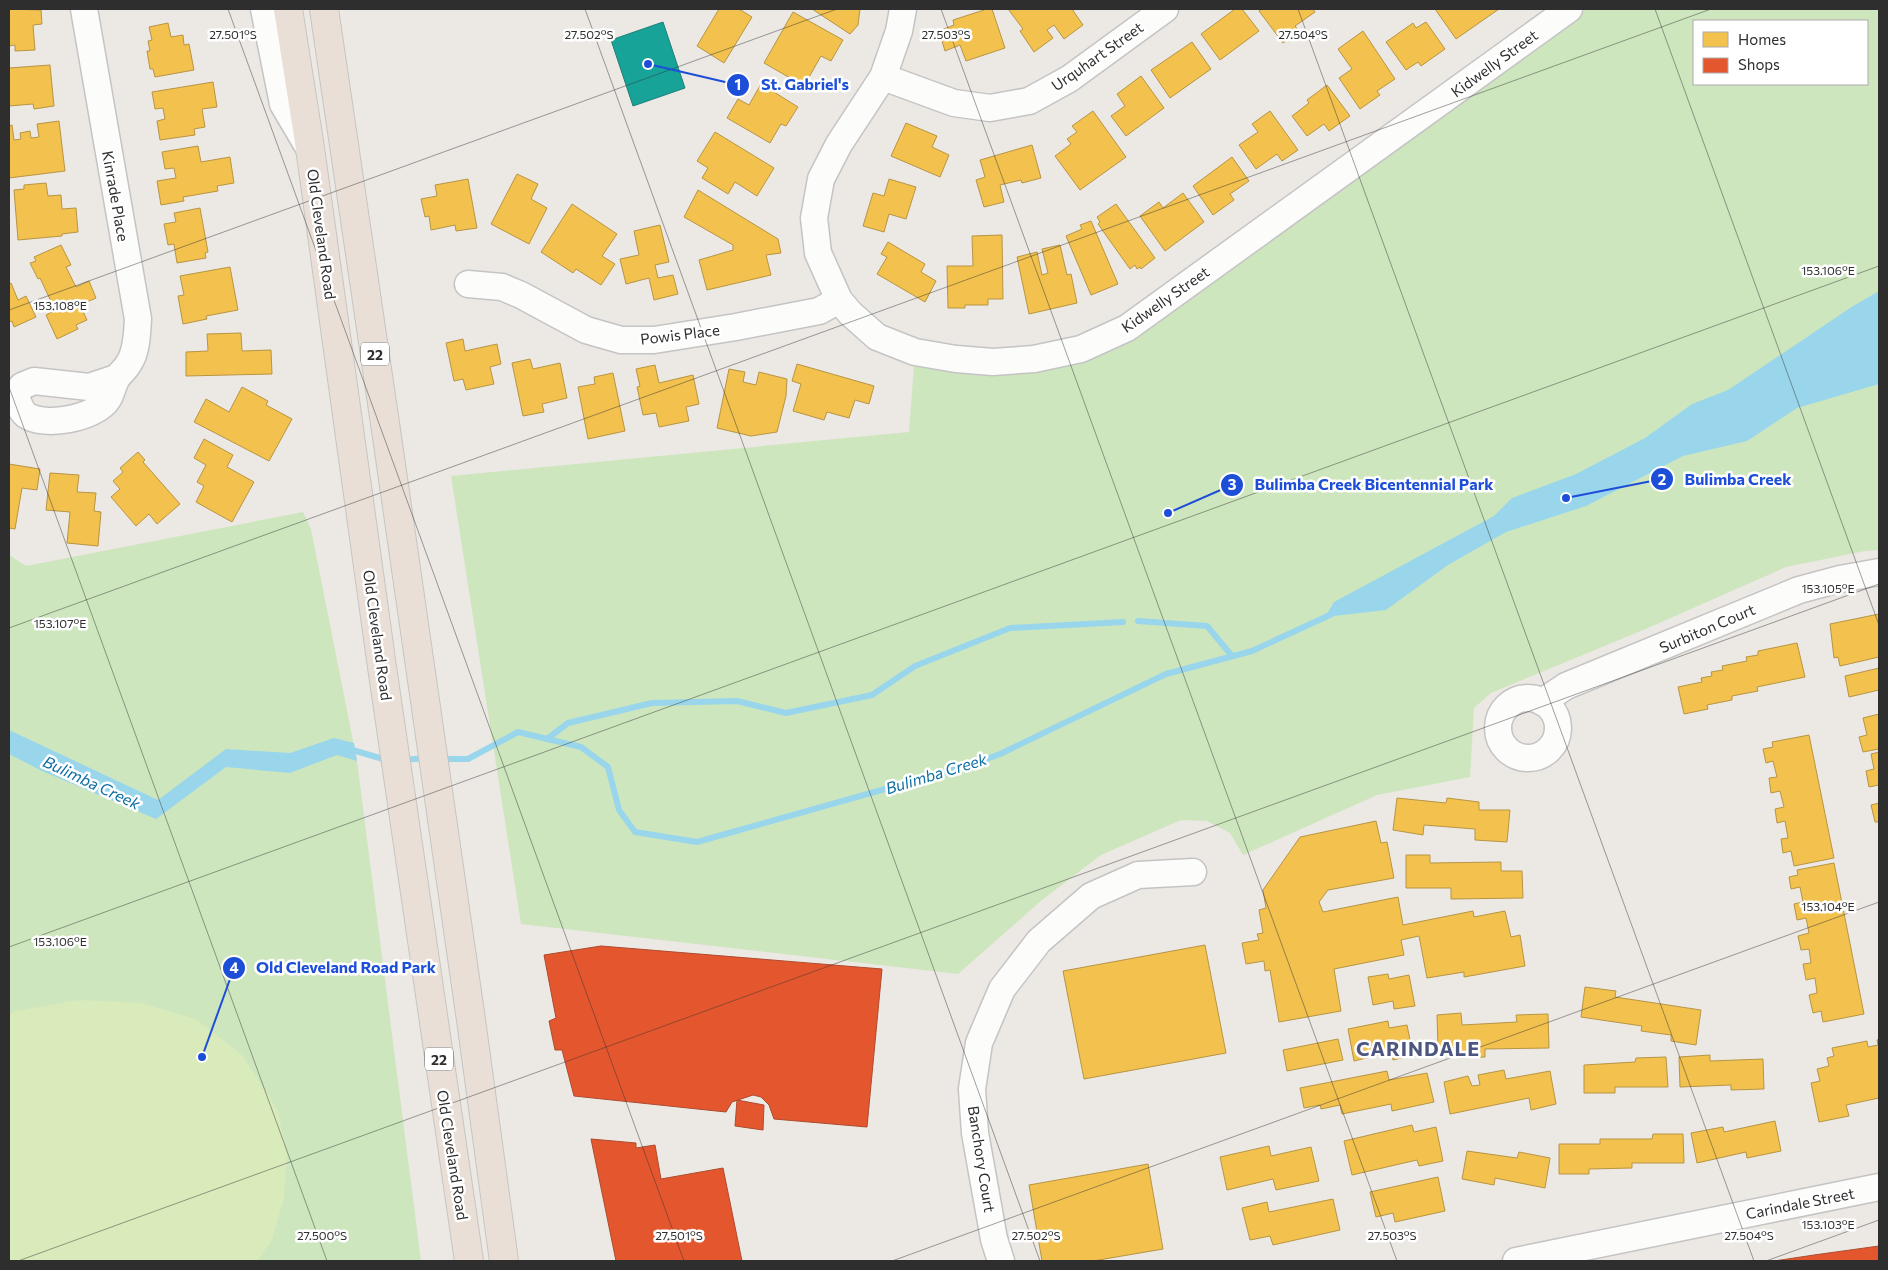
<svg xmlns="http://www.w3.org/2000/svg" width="1888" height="1270" viewBox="0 0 1888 1270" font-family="Commissioner,sans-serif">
<rect width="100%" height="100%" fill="#ece8e4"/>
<g fill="#cee6be" fill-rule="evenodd">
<path d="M1569 9H1879V550L1865 551 1786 567 1648 628 1491 693 1474 708 1470 777 1377 795 1243 855 1230 833 1207 821 1181 820 1101 855 1042 900 958 974 521 924 451 476 909 432 915 352 1081 349ZM1694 21H1867V84H1694Z"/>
<path d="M303 512 311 529 357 761 421 1261H9V555L26 566Z"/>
</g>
<path fill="#d9eabb" d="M79 1000 140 1003 196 1019 242 1055 277 1109 287 1155 284 1197 272 1240 257 1261H9V1015L16 1011Z"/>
<g fill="#99d6ec">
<path d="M1879 291V384L1797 408 1747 441 1683 456 1586 506 1506 532 1448 565 1386 610 1325 617 1334 602 1494 516 1512 498 1576 474 1645 438 1692 404 1728 390 1853 306Z"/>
<path d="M9 730 158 800 226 749 290 753 334 738 354 743 357 761 337 755 290 773 226 767 156 819 42 771 9 754Z"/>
</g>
<g fill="#f2c14e" stroke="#b79544">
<path d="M9 9 41 10 42 24 33 25 35 50 15 51V45L9 46Z"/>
<path d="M719 9H739L752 17 724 63 697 46Z"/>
<path d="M812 9H860L858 25 850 34Z"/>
<path d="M987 9H992L1005 48 966 61 960 45 945 51 939 31 954 25 953 20Z"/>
<path d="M1008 9H1072L1083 25 1064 39 1054 25 1047 30 1053 38 1034 52 1020 31 1023 29Z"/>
<path d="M1235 9H1242L1259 31 1220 60 1201 34Z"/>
<path d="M1262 9H1313L1315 12 1295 26 1299 31 1283 43 1259 11Z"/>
<path d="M1435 9H1499L1456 39Z"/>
<path d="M793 12 843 40 831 61 821 56 804 86 764 63Z"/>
<path d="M1426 22 1445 49 1421 66 1418 62 1406 70 1386 42 1413 23 1416 28Z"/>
<path d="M168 23 171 37 183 35 184 45 189 44 194 70 155 77 153 69H150L147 51H150L148 41 152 40 149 27Z"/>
<path d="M1363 31 1395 79 1377 91 1380 95 1360 109 1339 78 1352 69 1338 49Z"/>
<path d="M1192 42 1211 69 1170 98 1151 70Z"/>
<path d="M50 65 54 106 34 109 33 104 9 106V68Z"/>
<path d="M1141 76 1164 108 1126 136 1111 116 1125 106 1117 94Z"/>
<path d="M213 82 217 107 202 109 205 127 194 129 195 135 160 140 157 121 165 119 163 108 155 109 152 92Z"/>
<path d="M761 84 798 107 786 126 781 124 770 143 727 118 738 99 749 105Z"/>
<path d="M1327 85 1350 116 1329 131 1324 124 1307 136 1292 116 1309 103 1307 100Z"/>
<path d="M1093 111 1126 157 1080 190 1055 156 1071 144 1067 139 1077 132 1072 126Z"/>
<path d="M1270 111 1298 150 1282 161 1277 154 1256 169 1239 145 1258 132 1252 124Z"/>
<path d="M59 121 65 171 9 178V126L12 125 14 140 21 139 20 133 30 131 31 138 39 137 37 124Z"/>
<path d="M906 123 937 136 932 147 949 155 940 177 891 156Z"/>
<path d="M715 132 774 168 757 196 735 182 728 194 702 178 708 168 697 161Z"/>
<path d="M1032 145 1041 178 1022 183 1021 180 1000 185 1004 202 984 207 976 180 985 177 980 160Z"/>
<path d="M198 146 201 162 230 157 234 183 217 186 218 191 183 197 184 201 161 205 157 181 176 178 174 168 165 169 162 152Z"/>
<path d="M1232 157 1249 181 1230 194 1234 200 1213 215 1193 186Z"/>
<path d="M517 174 538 184 531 199 547 208 529 244 491 224Z"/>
<path d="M468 179 477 228 456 231 455 225 431 230 429 216 425 217 421 199 437 196 435 185Z"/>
<path d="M889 179 916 187 906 219 889 214 884 232 863 226 873 193 884 196Z"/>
<path d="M46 183 48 196 61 195 62 209 76 208 78 232 62 234V236L18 240 14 190 24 189V185Z"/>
<path d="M698 190 778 239 781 253 766 255 771 275 707 290 699 260 733 250V245L684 217Z"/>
<path d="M1183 193 1204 222 1165 251 1140 216 1159 202 1163 208Z"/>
<path d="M572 204 617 234 602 256 615 264 601 285 576 269 573 273 541 252Z"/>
<path d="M1116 204 1155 258 1141 269 1140 267 1137 269 1135 265 1130 269 1098 224 1100 222 1097 217Z"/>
<path d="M200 208 208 252 205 253 206 258 177 263 174 244 168 245 164 224 176 222 174 213Z"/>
<path d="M1091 221 1118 284 1091 295 1066 236 1082 229 1080 225Z"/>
<path d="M660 225 669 262 655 265 658 278 673 275 678 294 654 300 649 278 626 284 620 259 639 255 634 231Z"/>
<path d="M1002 235 1003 299H988V305H965V308H948L947 266H973L972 236Z"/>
<path d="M888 242 925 264 921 272 936 281 925 302 877 274 887 257 881 254Z"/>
<path d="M61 245 71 265 66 267 76 287 89 281 96 298 80 305 87 320 76 325 78 329 57 339 46 315 55 310 40 278 38 279 30 263 36 261 34 257Z"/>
<path d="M1060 245 1067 275 1071 274 1077 303 1029 314 1017 257 1037 252 1042 275 1048 273 1042 249Z"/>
<path d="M230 267 238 310 206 316 207 319 183 324 178 296 184 295 180 276Z"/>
<path d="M11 283 18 300 26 296 36 317 14 327 12 321 9 322V284Z"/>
<path d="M241 333 242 351 271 350 272 374 186 376V352L208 351 207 334Z"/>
<path d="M463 339 465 351 497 344 501 364 490 367 494 384 466 390 463 379 454 381 446 343Z"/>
<path d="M530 359 533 369 560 363 567 398 542 404 544 412 523 416 512 363Z"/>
<path d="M797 364 874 386 869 404 855 400 849 418 827 412 824 420 793 411 801 384 792 381Z"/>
<path d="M655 365 659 383 693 375 699 404 686 407 689 421 659 427 656 413 643 415 637 387 640 386 636 369Z"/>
<path d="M729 369 745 372 743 382 756 385 759 372 787 379 786 396 777 432 751 436 717 428Z"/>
<path d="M613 373 625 431 588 439 578 387 595 384 594 377Z"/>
<path d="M242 387 268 401 266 405 292 419 269 461 194 422 206 399 229 412Z"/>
<path d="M204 439 233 455 227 467 254 482 232 522 196 502 204 486 197 482 206 465 194 458Z"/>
<path d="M138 452 145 460 143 462 180 504 157 524 149 514 136 526 111 497 120 489 113 481 123 472 120 468Z"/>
<path d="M9 464 40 469 37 490 22 488 15 529 9 528Z"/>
<path d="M50 473 79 475 77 492 96 493 94 511 101 512 98 546 67 543 70 512 46 510Z"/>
<path d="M1879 614V657L1840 666 1838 657 1834 658 1830 624Z"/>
<path d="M1797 643 1805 677 1757 687 1758 691 1732 696V700L1707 705 1708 709 1684 714 1678 687 1702 682 1701 678 1712 676 1711 672 1723 670 1722 666 1747 661 1746 657 1758 655V651Z"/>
<path d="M1879 668V690L1849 697 1845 676Z"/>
<path d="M1879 714V749L1863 752 1859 737 1867 735 1863 718Z"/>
<path d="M1809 735 1834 858 1794 866 1791 851 1783 853 1781 839 1788 838 1785 821 1777 823 1775 809 1784 807 1780 791 1771 793 1769 778 1777 777 1773 761 1766 763 1763 749 1773 747 1772 742Z"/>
<path d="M1879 752V785L1869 787 1866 771 1874 769 1871 754Z"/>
<path d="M1397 798 1446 803 1447 798 1479 802V810H1510L1507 842 1475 840V829L1424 825 1423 835 1393 830Z"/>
<path d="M1879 803V822H1875L1871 805Z"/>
<path d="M1376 821 1381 843 1387 842 1394 878 1328 890 1319 902 1323 912 1398 897 1403 925 1473 911 1474 917 1505 911 1511 937 1520 935 1525 966 1464 977V972L1427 978 1419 936 1401 940 1404 955 1334 969 1341 1011 1279 1022 1270 970 1265 971 1264 961 1246 964 1242 943 1259 940 1257 934 1263 933 1259 910 1266 908 1263 890 1300 837Z"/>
<path d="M1406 855H1430V863L1501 862V871H1522L1523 898 1451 899V888H1406Z"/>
<path d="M1834 863 1864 1014 1823 1022 1821 1011 1813 1013 1809 995 1817 993 1815 978 1806 980 1803 964 1811 963 1809 949 1801 950 1798 936 1809 933 1806 918 1797 920 1794 904 1803 902 1800 887 1791 889 1789 877 1798 875 1797 870Z"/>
<path d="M1205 945 1226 1053 1084 1079 1063 971Z"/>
<path d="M1388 974 1389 979 1409 975 1415 1006 1394 1009 1393 1001 1373 1005 1368 977Z"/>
<path d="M1585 987 1616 991 1615 997 1701 1010 1696 1045 1671 1041V1035L1641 1031 1642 1026 1581 1017Z"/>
<path d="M1461 1013 1462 1025 1517 1022 1516 1015 1548 1014 1549 1048 1485 1049V1057L1459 1058 1460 1050 1438 1049 1437 1015Z"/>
<path d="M1388 1021 1389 1028 1407 1025 1413 1055 1393 1060 1391 1052 1354 1061 1348 1029Z"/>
<path d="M1338 1039 1343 1060 1287 1071 1283 1050Z"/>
<path d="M1879 1039V1098L1846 1105 1849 1116 1819 1122 1811 1083 1820 1081 1817 1069 1829 1066 1827 1058 1834 1056 1832 1048 1867 1041 1868 1047 1878 1045 1877 1040Z"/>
<path d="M1710 1055V1061L1763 1059 1764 1089 1731 1090V1085L1680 1087 1679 1057Z"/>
<path d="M1666 1057 1668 1087H1615V1093H1584V1065L1635 1062 1636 1058Z"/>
<path d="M1504 1070 1506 1079 1550 1071 1556 1104 1531 1110 1529 1098 1450 1114 1444 1082 1468 1076 1472 1086 1480 1085 1478 1075Z"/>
<path d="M1387 1071 1389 1080 1427 1073 1434 1102 1392 1111 1391 1104 1342 1114 1340 1105 1321 1109 1320 1105 1304 1108 1300 1088Z"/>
<path d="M1775 1121 1781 1151 1747 1158 1746 1152 1697 1163 1691 1133 1723 1127 1724 1132Z"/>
<path d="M1412 1125 1414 1132 1436 1127 1443 1161 1419 1166 1417 1160 1352 1175 1344 1141Z"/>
<path d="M1653 1134H1683L1684 1163H1632V1168L1589 1169V1174H1559V1144H1600V1139H1652Z"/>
<path d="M1269 1146 1271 1156 1311 1147 1319 1181 1276 1190 1273 1179 1227 1190 1220 1157Z"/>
<path d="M1467 1151 1517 1158 1519 1152 1550 1158 1545 1188 1495 1178 1494 1185 1462 1179Z"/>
<path d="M1148 1164 1163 1249 1093 1261H1042L1029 1185Z"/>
<path d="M1438 1177 1445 1211 1395 1222 1393 1213 1376 1217 1370 1192Z"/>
<path d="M1333 1199 1340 1230 1273 1245 1270 1236 1250 1240 1242 1208 1267 1202 1269 1212Z"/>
</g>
<g fill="#e4572e" stroke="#ad4b2e">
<path d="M601 946 882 969 867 1127 774 1119 769 1105 761 1097 753 1095 732 1102 726 1112 574 1096 562 1050H555L549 1021 556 1018 544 955Z"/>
<path d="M737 1100 764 1105 763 1130 735 1126Z"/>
<path d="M591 1139 636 1143V1148L655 1145 661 1179 723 1168 742 1261H616Z"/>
<path d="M1879 1246V1261H1774L1814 1255Z"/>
</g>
<path fill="#17a398" stroke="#1e8078" d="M663 22 685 88 633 106 611 40Z"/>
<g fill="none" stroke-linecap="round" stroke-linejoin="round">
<g stroke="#99d6ec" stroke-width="6">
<path d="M1138 621 1207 626 1232 656"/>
<path d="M547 739 568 723 652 703 737 701 786 713 872 695 915 666 1010 628 1123 622"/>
<path d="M349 749 390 761"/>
<path d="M440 759H468L518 732 581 747 608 767 619 810 635 832 697 842 967 766 1000 754 1166 674 1252 651 1332 614"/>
<path d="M402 760 427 758"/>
</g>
<g stroke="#c5c4c5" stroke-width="29">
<g id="minor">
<path d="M84 9 138 319C137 333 137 351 129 363 126 369 120 373 117 378 113 384 112 393 108 399 96 418 45 428 26 415 20 410 18 402 16 395L22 386 34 381 89 387 116 378"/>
<path d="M264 9 283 104 309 148"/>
<path d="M903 9 899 31 883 77 839 144 821 179 814 218 818 253 839 300 850 313 877 337 915 352 956 359 993 362 1034 359 1081 349 1127 328 1569 9"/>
<path d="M883 77 954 103 990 108 1029 101 1069 79 1165 9"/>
<path d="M468 284 502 287 521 295 586 330 621 340H654L736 327 819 311 839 300"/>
<circle cx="1528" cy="728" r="30"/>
<path d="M1542 702 1566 686 1799 590 1840 579 1879 572"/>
<path d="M1001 1261 994 1239 975 1133 972 1089 979 1043 1002 989 1039 941 1091 896 1138 875 1193 872"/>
<path d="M1516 1261 1879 1187"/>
</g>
</g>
<g stroke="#c6c5c4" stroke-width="30">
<g id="highway">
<path d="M288 9 310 148 382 667 469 1261"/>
<path d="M324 9 387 437 471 1020 504 1261"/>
</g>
</g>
<use href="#minor" stroke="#fcfcfb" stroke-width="26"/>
<use href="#highway" stroke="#eadfd6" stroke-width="28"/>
</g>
<path fill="none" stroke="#2e2e2e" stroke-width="1" stroke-opacity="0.45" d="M228 9 684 1261M585 9 1040 1261M941 9 1397 1261M1298 9 1754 1261M1655 9 1879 625M9 310 837 9M9 387 327 1261M9 628 1711 9M9 947 1879 266M18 1261 1879 584M892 1261 1879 902M1766 1261 1879 1220"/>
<g text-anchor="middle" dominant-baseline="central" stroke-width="5" stroke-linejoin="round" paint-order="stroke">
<g fill="#fff" stroke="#6d6d6d" stroke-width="1">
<rect x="361" y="342.5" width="28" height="23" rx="4"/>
<rect x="425" y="1047.5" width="28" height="23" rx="4"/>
</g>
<g font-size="14" font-weight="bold" fill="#2e2e2e">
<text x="375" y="354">22</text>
<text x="439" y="1059">22</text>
</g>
<g font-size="15" fill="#2e2e2e" stroke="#fff">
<text transform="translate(1097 56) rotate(-35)">Urquhart Street</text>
<text transform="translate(1494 63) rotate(-36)">Kidwelly Street</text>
<text transform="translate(116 196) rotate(80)">Kinrade Place</text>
<text transform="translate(322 234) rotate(82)">Old Cleveland Road</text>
<text transform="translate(1165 299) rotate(-35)">Kidwelly Street</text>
<text transform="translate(680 334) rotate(-7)">Powis Place</text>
<text transform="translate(1707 628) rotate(-23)">Surbiton Court</text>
<text transform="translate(378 635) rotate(82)">Old Cleveland Road</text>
<text transform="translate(453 1155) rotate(81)">Old Cleveland Road</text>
<text transform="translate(982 1159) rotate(81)">Banchory Court</text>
<text transform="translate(1800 1203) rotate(-11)">Carindale Street</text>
</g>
<g font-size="16" font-style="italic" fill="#0d6fa3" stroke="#fff">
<text transform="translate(936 773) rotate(-17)">Bulimba Creek</text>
<text transform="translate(92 782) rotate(25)">Bulimba Creek</text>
</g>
<g font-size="20" font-weight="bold" letter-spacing="1" fill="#4d5680" stroke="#fff">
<text x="1418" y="1048">CARINDALE</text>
</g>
</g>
<g font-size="12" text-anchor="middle" fill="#2e2e2e" stroke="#fff" stroke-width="5" stroke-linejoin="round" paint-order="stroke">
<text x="233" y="39">27.501°S</text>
<text x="589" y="39">27.502°S</text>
<text x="946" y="39">27.503°S</text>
<text x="1303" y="39">27.504°S</text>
<text x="1828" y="275">153.106°E</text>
<text x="60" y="310">153.108°E</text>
<text x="1828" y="593">153.105°E</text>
<text x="60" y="628">153.107°E</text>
<text x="1828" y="911">153.104°E</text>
<text x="60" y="946">153.106°E</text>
<text x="1828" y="1229">153.103°E</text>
<text x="322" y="1240">27.500°S</text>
<text x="679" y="1240">27.501°S</text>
<text x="1036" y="1240">27.502°S</text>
<text x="1392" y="1240">27.503°S</text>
<text x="1749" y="1240">27.504°S</text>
</g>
<path fill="none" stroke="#1d4ed8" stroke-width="2" d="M648 64L738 85M1566 498L1662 479M1168 513L1232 485M202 1057L234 968"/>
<g fill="#1d4ed8" stroke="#fff" stroke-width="2">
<circle cx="648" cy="64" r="5"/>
<circle cx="1566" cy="498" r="5"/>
<circle cx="1168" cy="513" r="5"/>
<circle cx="202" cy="1057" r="5"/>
<circle cx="738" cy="85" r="12"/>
<circle cx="1662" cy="479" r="12"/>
<circle cx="1232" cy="485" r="12"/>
<circle cx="234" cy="968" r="12"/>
</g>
<g font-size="15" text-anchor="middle" font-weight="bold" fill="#fff">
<text x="738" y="90">1</text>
<text x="1662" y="485">2</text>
<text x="1232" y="490">3</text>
<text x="234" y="973">4</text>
</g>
<g font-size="16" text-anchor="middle" font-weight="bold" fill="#1d4ed8" stroke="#fff" stroke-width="5" stroke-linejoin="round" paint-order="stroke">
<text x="805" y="90">St. Gabriel's</text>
<text x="1738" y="485">Bulimba Creek</text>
<text x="1374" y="490">Bulimba Creek Bicentennial Park</text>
<text x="346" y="973">Old Cleveland Road Park</text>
</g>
<rect width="1888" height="1270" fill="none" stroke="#2e2e2e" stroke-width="20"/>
<rect x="1693" y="20" width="175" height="65" fill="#ffffff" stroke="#ababab"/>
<rect x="1703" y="32" width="25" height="15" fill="#f2c14e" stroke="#ababab"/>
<text x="1738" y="45" font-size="15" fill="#2e2e2e">Homes</text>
<rect x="1703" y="58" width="25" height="15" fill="#e4572e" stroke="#ababab"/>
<text x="1738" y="70" font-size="15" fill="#2e2e2e">Shops</text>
</svg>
